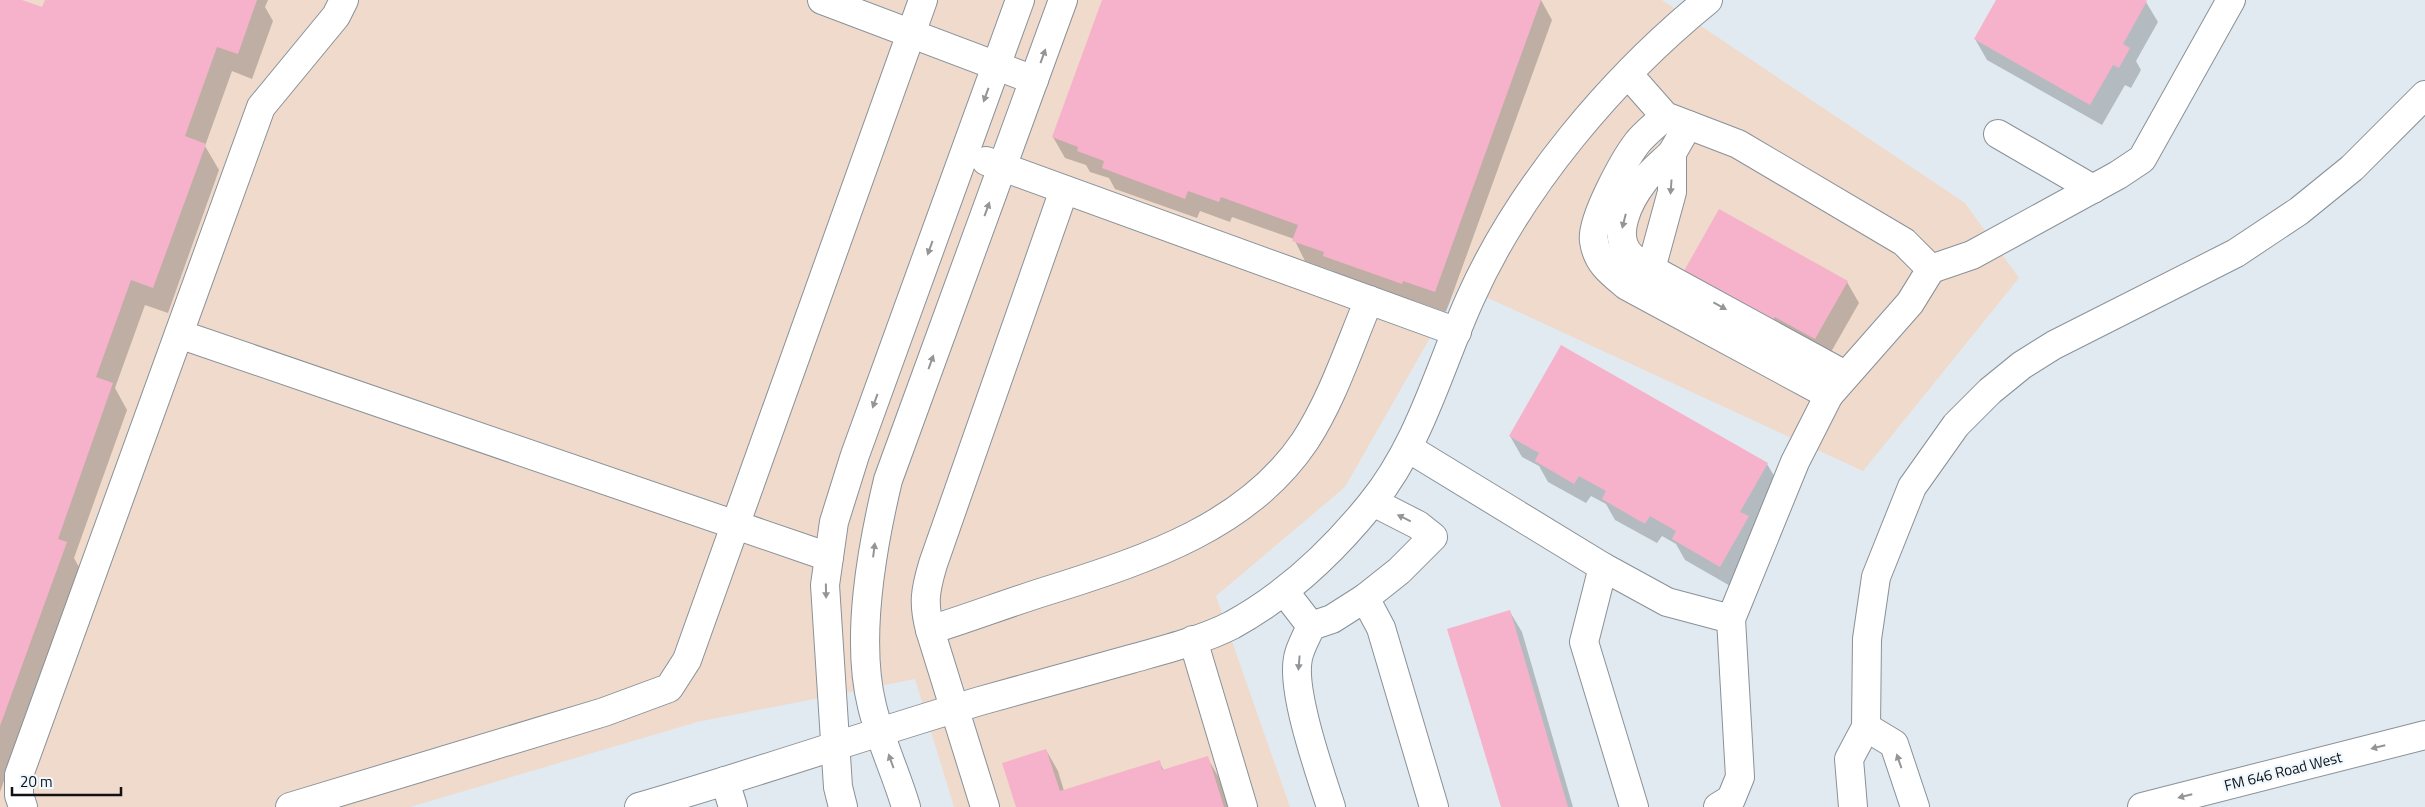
<svg xmlns="http://www.w3.org/2000/svg" width="2425" height="807" viewBox="0 0 2425 807" font-family="'Titillium Web',sans-serif">
<rect width="100%" height="100%" fill="#e1eaf1"/>
<path fill="#efdacc" d="M0 0H1662L1965 203 2019 278 1863 471 1460 285 1345 487 1216 596 1290 807H954L915 679 697 722 410 807H0Z"/>
<g fill="#0003">
<path d="M0 0H18L43 9 46 0H268L265 7 273 21 252 79 232 71 205 146 219 170 168 313 145 305 115 388 127 410 74 558 80 569 0 792Z"/>
<path d="M1103 0H1541L1552 20 1446 312 1415 301 1414 304 1336 276 1333 271 1305 261 1294 239 1232 217 1230 222 1200 211 1197 218 1115 189 1109 178 1090 172 1086 165 1065 158 1053 137Z"/>
<path d="M1998 0 2146 2 2158 22 2136 61 2141 70 2131 88 2125 85 2102 125 1987 60 1975 39Z"/>
<path d="M1847 282 1859 303 1827 359 1694 299Z"/>
<path d="M1510 436 1767 464 1779 484 1732 587 1685 560 1676 544 1662 536 1657 543 1615 520 1606 504 1591 496 1586 503 1548 482 1539 466 1522 457Z"/>
<path d="M1510 612 1522 632 1573 807H1502Z"/>
<path d="M1046 750 1058 771 1064 791 1159 761 1164 771 1207 757 1219 778 1228 807H1017Z"/>
</g>
<g fill="#f7b2cb">
<path d="M0 0H22L42 7 45 0H257L238 54 217 47 185 136 206 144 153 288 131 280 96 377 113 383 58 539 67 542 0 726Z"/>
<path d="M1102 0H1541L1435 292 1403 281 1402 284 1323 256 1324 252 1292 241 1298 225 1221 197 1219 202 1188 191 1185 199 1102 168 1104 161 1077 151 1078 147 1052 137Z"/>
<path d="M1996 0H2146L2147 1 2123 44 2130 48 2119 68 2113 65 2090 105 1974 39Z"/>
<path d="M1719 209 1848 281 1815 339 1775 317 1769 328 1680 278Z"/>
<path d="M1561 345 1768 463 1740 512 1749 516 1720 567 1672 539 1676 531 1650 516 1645 524 1602 499 1606 491 1579 476 1574 484 1535 461 1539 453 1509 436Z"/>
<path d="M1510 610 1568 807H1501L1447 629Z"/>
<path d="M1046 749 1060 791 1160 760 1162 770 1208 756 1224 807H1016L1002 763Z"/>
</g>
<g fill="none" stroke-linecap="round" stroke-linejoin="round">
<g stroke="#899198" stroke-width="30">
<g id="minor">
<path d="M822 0 1034 80"/>
<path d="M1628 74 1665 116C1656 125 1645 133 1637 143 1624 160 1590 222 1594 241 1597 263 1611 273 1627 286L1829 395 1910 303 1931 269 1904 242 1738 144 1665 116"/>
<path d="M1688 125 1672 153V192L1651 269 1845 375"/>
<path d="M1998 134 2093 189"/>
<path d="M986 161 1457 332"/>
<path d="M1651 269C1645 265 1637 261 1631 256 1610 236 1630 199 1644 181 1651 171 1663 162 1672 153"/>
<path d="M1931 269 1972 255 2118 175 2142 159 2231 0"/>
<path d="M179 334 829 557"/>
<path d="M1408 448 1603 567 1584 642 1634 807"/>
<path d="M1603 567 1667 602 1731 619"/>
<path d="M1284 591 1311 626C1307 636 1300 647 1298 658 1291 691 1320 773 1331 807"/>
<path d="M1365 598 1399 571 1433 537 1418 525 1373 502"/>
<path d="M1311 626 1332 619 1365 598 1381 628 1434 807"/>
<path d="M930 630C923 603 925 591 933 564L1064 190"/>
<path d="M1193 640 1243 807"/>
<path d="M725 781 733 807"/>
<path d="M23 807 19 795V775L261 107 336 16 344 0"/>
<path d="M290 807 604 712 669 688 687 660 923 0"/>
<path d="M639 807C753 774 866 735 980 701 1030 687 1081 673 1131 659 1163 650 1203 640 1232 625 1285 596 1333 551 1371 504 1420 444 1439 368 1470 299 1520 187 1613 77 1708 0"/>
<path d="M843 807 838 787 825 585 834 522 855 455 1020 0"/>
<path d="M906 807C896 773 880 740 872 706 855 638 872 547 888 480L1063 0"/>
<path d="M985 807 930 630C972 617 1013 601 1056 588 1147 559 1248 526 1305 441 1333 398 1349 347 1369 300"/>
<path d="M1718 807 1731 799 1740 777 1731 619 1795 462 1829 395"/>
</g>
</g>
<g stroke="#899198" stroke-width="30">
<g id="major">
<path d="M1866 727 1894 744 1915 807"/>
<path d="M1853 807 1849 759 1866 727 1867 639 1876 577 1912 487 1956 425 1990 391 2022 365 2054 345 2236 253 2299 211 2352 168 2425 95"/>
<path d="M2142 807 2425 735"/>
</g>
</g>
<use href="#minor" stroke="#fff" stroke-width="28"/>
<use href="#major" stroke="#fff" stroke-width="28"/>
</g>
<defs><path id="oneway-solid" d="M-6-.8H1V-3.2L6.5 0L1 3.2V.8H-6Z" transform="scale(1.25)"/></defs>
<g fill="#939596">
<use href="#oneway-solid" transform="translate(1043 56) rotate(-70)"/>
<use href="#oneway-solid" transform="translate(986 95) rotate(110)"/>
<use href="#oneway-solid" transform="translate(1671 187) rotate(94)"/>
<use href="#oneway-solid" transform="translate(987 209) rotate(-70)"/>
<use href="#oneway-solid" transform="translate(1624 221) rotate(104)"/>
<use href="#oneway-solid" transform="translate(930 248) rotate(110)"/>
<use href="#oneway-solid" transform="translate(1720 306) rotate(29)"/>
<use href="#oneway-solid" transform="translate(931 362) rotate(-70)"/>
<use href="#oneway-solid" transform="translate(875 401) rotate(110)"/>
<use href="#oneway-solid" transform="translate(1404 518) rotate(-154)"/>
<use href="#oneway-solid" transform="translate(874 550) rotate(-83)"/>
<use href="#oneway-solid" transform="translate(826 591) rotate(89)"/>
<use href="#oneway-solid" transform="translate(1299 663) rotate(95)"/>
<use href="#oneway-solid" transform="translate(2378 747) rotate(166)"/>
<use href="#oneway-solid" transform="translate(891 761) rotate(-110)"/>
<use href="#oneway-solid" transform="translate(1899 761) rotate(-109)"/>
<use href="#oneway-solid" transform="translate(2185 796) rotate(166)"/>
</g>
<g text-anchor="middle" dominant-baseline="central" stroke-width="4.5" stroke-linejoin="round" paint-order="stroke">
<g font-size="15" fill="#101315" stroke="#eff7ff">
<text transform="translate(2283 771) rotate(-14)">FM 646 Road West</text>
</g>
</g>
<path d="M12 787v8h109v-8" fill="none" stroke="#101315" stroke-width="2.5"/>
<text x="20" y="787" font-size="15" fill="#101315" stroke="#eff7ff" stroke-width="4" paint-order="stroke">20 m</text>
</svg>
